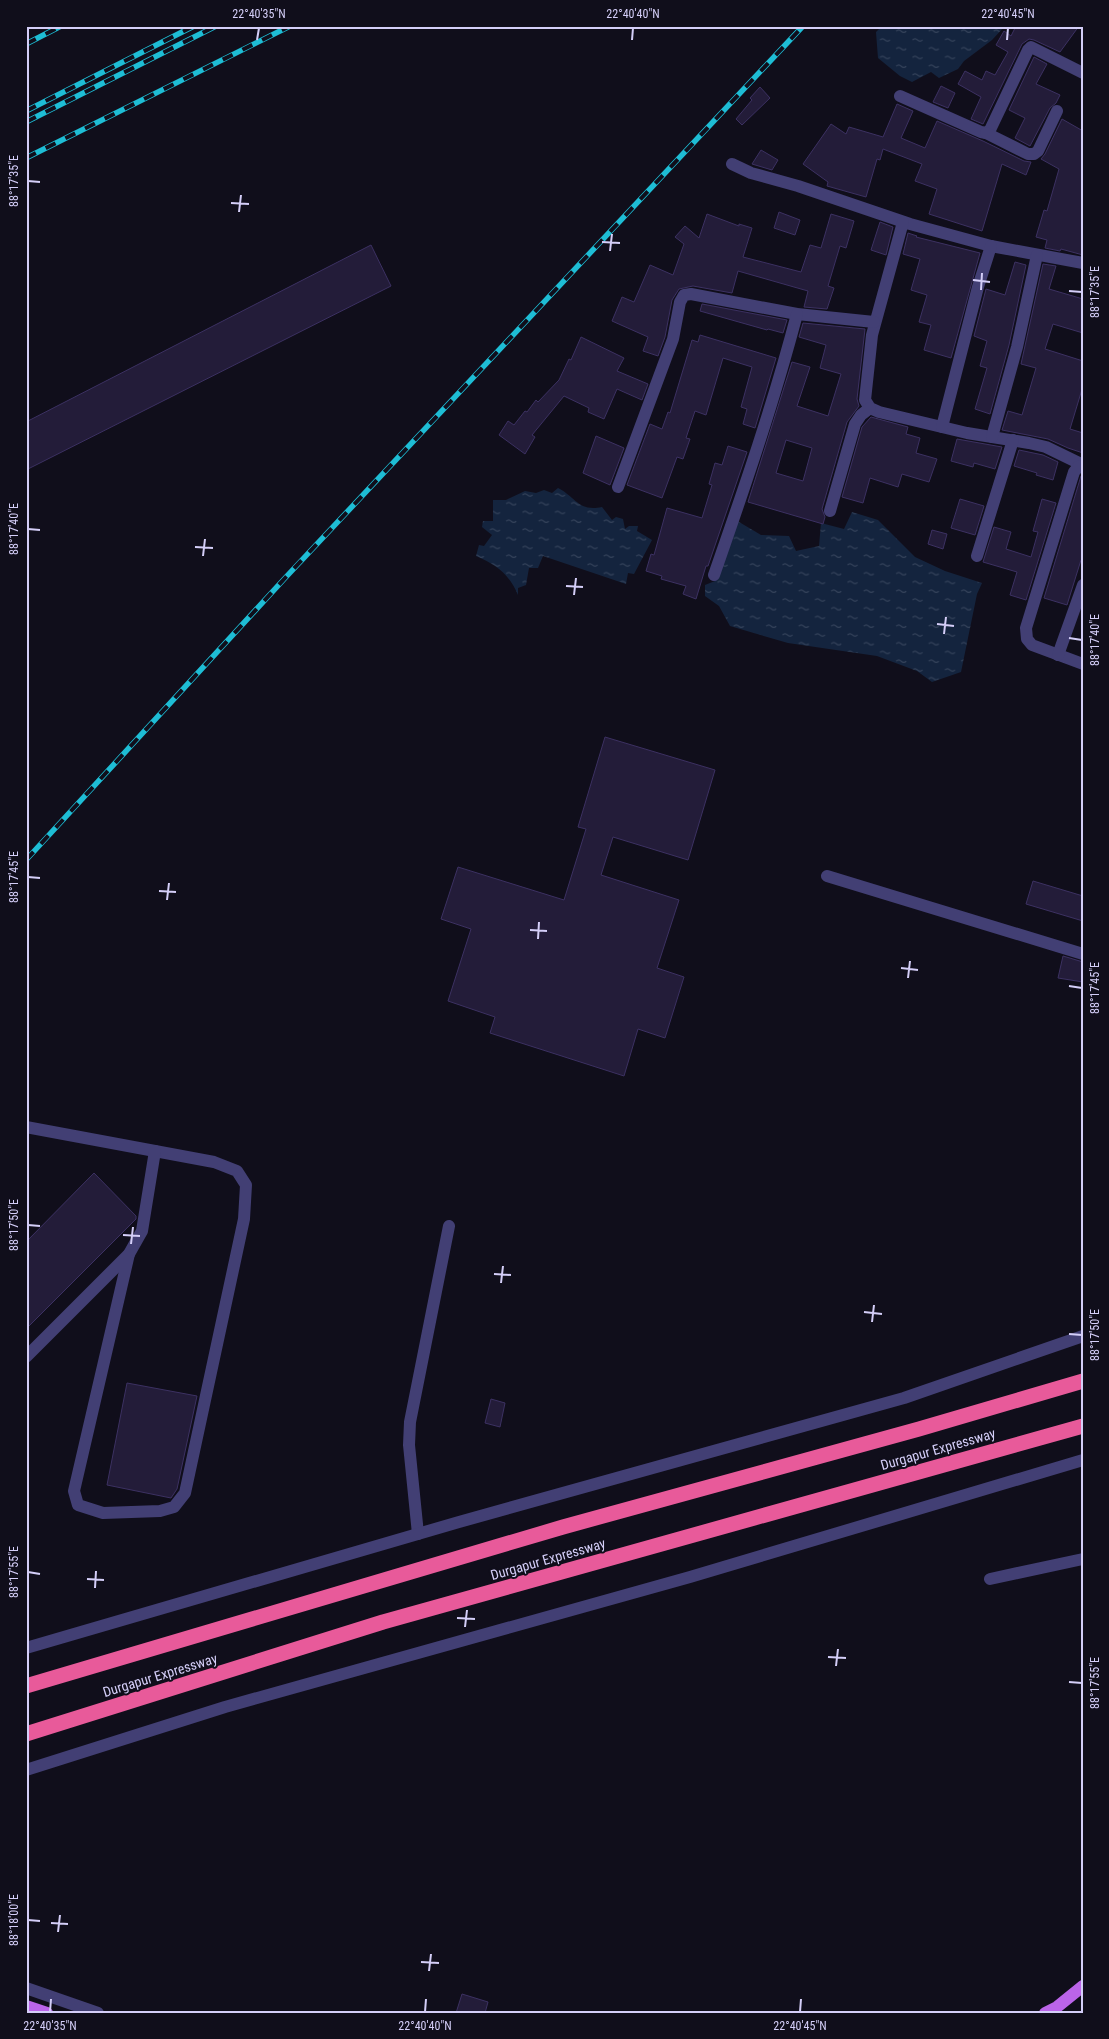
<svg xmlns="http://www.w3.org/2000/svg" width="1109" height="2039" viewBox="0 0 1109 2039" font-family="'Roboto Condensed',sans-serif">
<defs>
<pattern id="water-ripples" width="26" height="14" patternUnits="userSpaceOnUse" patternTransform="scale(1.25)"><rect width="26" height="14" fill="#14243e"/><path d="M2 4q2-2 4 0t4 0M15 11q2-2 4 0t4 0" fill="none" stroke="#35435b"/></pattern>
</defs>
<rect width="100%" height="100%" fill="#100e1b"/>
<g fill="url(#water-ripples)">
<path d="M882 26H1009L1008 28H1003L992 40 964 61 958 69 939 78 931 72 912 82 900 76 878 58 876 32Z"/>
<path d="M558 488C576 497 578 512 602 507L612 520 616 517 623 519 625 529 629 526H638L637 531 652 540 634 574 628 573 626 584 543 556 538 568H529L526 585 518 588V595C509 574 497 565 476 556L479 545 484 546 492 535 482 527 483 521H493V500H506L525 491 536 493 544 490 552 493Z"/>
<path d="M852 512 878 520 915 557 945 571 982 583 977 594 961 672 932 682 917 671 877 656 788 643 730 626 719 606 705 596V585L715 581 734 519 761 535 789 536 796 551 819 546 821 523 844 529Z"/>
</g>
<g fill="#231c39" stroke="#3c3162" fill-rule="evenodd">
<path d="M1016 26H1079L1060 52 1034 40 1029 39 1022 44 983 124 971 119 981 97 958 84 965 71 982 80 986 71 995 75 1008 52 996 45 1004 31 1011 36Z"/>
<path d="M1034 57 1047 64 1036 84 1060 95 1056 103 1050 108 1030 146 1015 138 1025 118 1009 110Z"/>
<path d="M941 86 955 93 948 108 933 102Z"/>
<path d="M760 87 770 98 742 125 736 119 752 100 750 98Z"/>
<path d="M897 104 913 111 901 138 925 148 937 121 983 141 1024 161 1031 162 1026 175 1002 164 982 231 929 214 937 189 915 181 922 164 883 149 880 160 877 159 866 197 827 186 828 182 803 164 831 124 846 134 849 127 883 137Z"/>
<path d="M1062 119 1083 131V255L1061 249 1060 251 1045 248 1047 240 1036 237 1044 210 1047 211 1059 169 1041 159 1045 154Z"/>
<path d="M761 150 778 160 772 170 752 164Z"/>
<path d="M779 212 800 220 795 235 774 228Z"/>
<path d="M707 214 739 226V224L752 228 743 257 801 272 810 245 821 248 831 214 854 221 846 248 840 246 828 286 834 288 827 309 804 307 808 291 738 271 732 293 693 286 679 289 672 300 665 337 658 356 643 351 648 337 612 321 622 297 634 302 650 265 673 275 684 244 675 237 685 226 699 238Z"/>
<path d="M880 222 893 227 886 255 871 250Z"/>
<path d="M908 233 917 236 916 237 980 253 951 358 924 350 931 325 919 322 927 295 911 290 920 259 903 254Z"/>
<path d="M371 245 391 286 26 470V422Z"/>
<path d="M1015 262 1026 265 1009 345 990 414 975 409 987 368 980 366 987 341 974 336 986 289 1005 295Z"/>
<path d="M1043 264 1056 266 1049 289 1083 299V333L1053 324 1045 349 1083 361V386L1070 429 1083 433V453L1068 448 1048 439 1002 430 1008 411 1022 415 1036 368 1021 364Z"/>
<path d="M702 304 787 320 783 333 768 329 767 330 700 311Z"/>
<path d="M803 323 865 329 857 399 859 406 847 422 822 509 825 517 823 524 748 502 792 362 810 367 797 406 828 416 841 374 820 368 826 345 799 337ZM786 440 812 448 803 481 776 473Z"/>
<path d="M700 335 776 358 755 428 743 424 747 409 741 407 752 367 723 358 706 415 695 411 686 438 690 439 683 459 677 457 662 498 627 485 650 424 662 429 668 412 670 413 692 340 698 342Z"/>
<path d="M581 337 624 358 617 371 648 384 642 400 617 389 604 419 588 412 589 408 564 396 532 435 535 437 525 454 499 435 508 421 514 425 525 411 527 412 536 400 538 402 559 380 569 359 571 360Z"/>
<path d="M871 417 908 427 906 434 920 438 916 453 937 459 929 482 902 474 898 487 870 478 863 503 842 497 862 427Z"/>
<path d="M596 436 624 448 610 485 583 473Z"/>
<path d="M957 439 1002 447 995 469 974 463 973 467 951 461Z"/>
<path d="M728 446 747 452 708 566H706L696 599 683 594 686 586 661 579 662 576 646 571 651 554 654 555 667 508 702 518 712 485 709 484 715 463 722 465Z"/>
<path d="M1019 450 1043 455 1058 462 1053 480 1036 475 1037 473 1014 466Z"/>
<path d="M1081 476H1083V561L1081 560 1067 605 1044 598Z"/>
<path d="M960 499 984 506 975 535 951 528Z"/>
<path d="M1042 499 1056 503 1026 600 1010 595 1017 572 983 562 994 527 1011 532 1006 549 1031 557 1038 532 1033 531Z"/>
<path d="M932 530 947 534 943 549 928 544Z"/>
<path d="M605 737 715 770 688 860 613 837 601 875 679 900 657 968 684 977 665 1038 638 1029 624 1076 490 1033 495 1017 448 1001 471 929 441 919 458 867 564 900 586 829 578 827Z"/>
<path d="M1033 881 1083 896V921L1026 904Z"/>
<path d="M1063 956 1083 962V982L1058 978Z"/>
<path d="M94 1173 136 1216V1219L26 1329V1242Z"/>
<path d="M127 1383 197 1396 177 1489 171 1498 107 1485Z"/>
<path d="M491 1399 505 1403 500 1427 485 1423Z"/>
<path d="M462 1994 488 2002 485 2013H456Z"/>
</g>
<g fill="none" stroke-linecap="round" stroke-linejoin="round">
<g stroke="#423f74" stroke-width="12">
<path d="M900 96 981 132 986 133 990 130 1028 50 1031 47 1083 73"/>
<path d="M986 133 1028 154H1034L1038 151 1057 111"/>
<path d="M732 164 751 173 798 186 910 224 991 246 1083 263"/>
<path d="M903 222 872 335 865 400 870 408 879 412 967 433 1029 443 1046 447 1083 465"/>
<path d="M942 427 978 287 991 246"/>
<path d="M992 437 1017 347 1037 255"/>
<path d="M1083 466 1078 467 1074 472 1026 628 1027 639 1032 645 1083 664"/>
<path d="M618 487 673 339 680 302 684 295 691 294 797 314 874 322"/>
<path d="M830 511 855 424 861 415 870 408"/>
<path d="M977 556 1013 440"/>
<path d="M714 575C744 489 774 402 797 314"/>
<path d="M1058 655 1083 585"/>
<path d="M827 876 1083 954"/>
<path d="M26 1127 214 1162 237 1171 246 1185 244 1219 185 1493 174 1507 160 1511 103 1513 78 1505 74 1491 129 1254"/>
<path d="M26 1357 129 1254 142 1231 155 1151"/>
<path d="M418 1534 409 1445 410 1422 449 1226"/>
<path d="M990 1579 1083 1559"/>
<path d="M26 1648 459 1522 904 1398 1083 1336"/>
<path d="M26 1770 225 1707 690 1577 1083 1460"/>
<path d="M26 1988 98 2013"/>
</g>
<g stroke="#bb64e9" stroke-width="12">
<path d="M26 2006 47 2013"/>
<path d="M1045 2013 1057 2007 1083 1986"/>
</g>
<g stroke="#e85a9a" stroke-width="15">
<path d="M26 1686 563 1527 919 1429 1083 1381"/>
<path d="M26 1734 383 1622 1083 1426"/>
</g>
<g stroke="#1ebdd5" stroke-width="5.5">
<g id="rail">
<path d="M26 44 61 26"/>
<path d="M26 111 194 26"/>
<path d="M26 122 216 26"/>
<path d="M26 158 290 26"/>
<path d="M26 860 286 577 803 26"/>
</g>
</g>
<use href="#rail" stroke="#100e1b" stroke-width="4" stroke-dasharray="11" stroke-linecap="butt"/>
</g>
<path fill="none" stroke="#d4cef8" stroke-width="2" d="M257 40 259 28M632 40 633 28M1007 40 1008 28M28 181 40 182M231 203 249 204M239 212 241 195M602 242 620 243M610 251 612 234M973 280 990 282M981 290 982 273M1069 291 1082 292M28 529 40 530M195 547 213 548M203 556 205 539M566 586 583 587M574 595 576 578M937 624 954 626M944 634 946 617M1069 638 1082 640M28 877 40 878M159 891 176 892M167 900 169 883M530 930 547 931M538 939 539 922M901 968 918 970M908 978 910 961M1069 986 1082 988M28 1225 40 1226M123 1235 140 1236M131 1244 133 1227M494 1274 511 1275M501 1283 503 1266M864 1312 882 1314M872 1322 874 1305M1069 1334 1082 1335M28 1572 40 1574M87 1579 104 1580M95 1588 96 1571M457 1618 475 1619M465 1627 467 1610M828 1657 846 1658M836 1666 838 1649M1069 1682 1082 1683M28 1920 40 1921M51 1923 68 1924M58 1932 60 1915M421 1962 439 1963M429 1971 431 1954M50 2012 51 1999M425 2012 426 1999M800 2012 801 1999"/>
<g text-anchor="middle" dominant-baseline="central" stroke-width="4" stroke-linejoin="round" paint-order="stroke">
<g font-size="14" fill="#d4cef8" stroke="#100e1b">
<text transform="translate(938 1449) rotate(-16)">Durgapur Expressway</text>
<text transform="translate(548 1559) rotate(-16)">Durgapur Expressway</text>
<text transform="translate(160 1675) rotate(-17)">Durgapur Expressway</text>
</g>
</g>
<rect width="1109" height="2039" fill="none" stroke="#100e1b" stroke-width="55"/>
<rect x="28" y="28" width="1054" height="1984" fill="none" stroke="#d4cef8" stroke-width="2"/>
<g font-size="12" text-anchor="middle" fill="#d4cef8">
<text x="259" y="18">22°40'35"N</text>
<text x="633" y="18">22°40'40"N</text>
<text x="1008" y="18">22°40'45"N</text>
<text transform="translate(14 181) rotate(-90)" y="4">88°17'35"E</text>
<text transform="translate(1095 292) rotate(-90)" y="4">88°17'35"E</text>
<text transform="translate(14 529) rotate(-90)" y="4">88°17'40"E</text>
<text transform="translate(1095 640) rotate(-90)" y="4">88°17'40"E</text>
<text transform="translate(14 877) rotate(-90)" y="4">88°17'45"E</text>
<text transform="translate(1095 988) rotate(-90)" y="4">88°17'45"E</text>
<text transform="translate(14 1225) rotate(-90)" y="4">88°17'50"E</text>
<text transform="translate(1095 1335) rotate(-90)" y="4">88°17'50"E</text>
<text transform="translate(14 1572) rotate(-90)" y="4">88°17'55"E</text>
<text transform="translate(1095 1683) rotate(-90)" y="4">88°17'55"E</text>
<text transform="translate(14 1920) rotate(-90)" y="4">88°18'00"E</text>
<text x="50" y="2030">22°40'35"N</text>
<text x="425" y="2030">22°40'40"N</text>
<text x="800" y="2030">22°40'45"N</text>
</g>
</svg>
